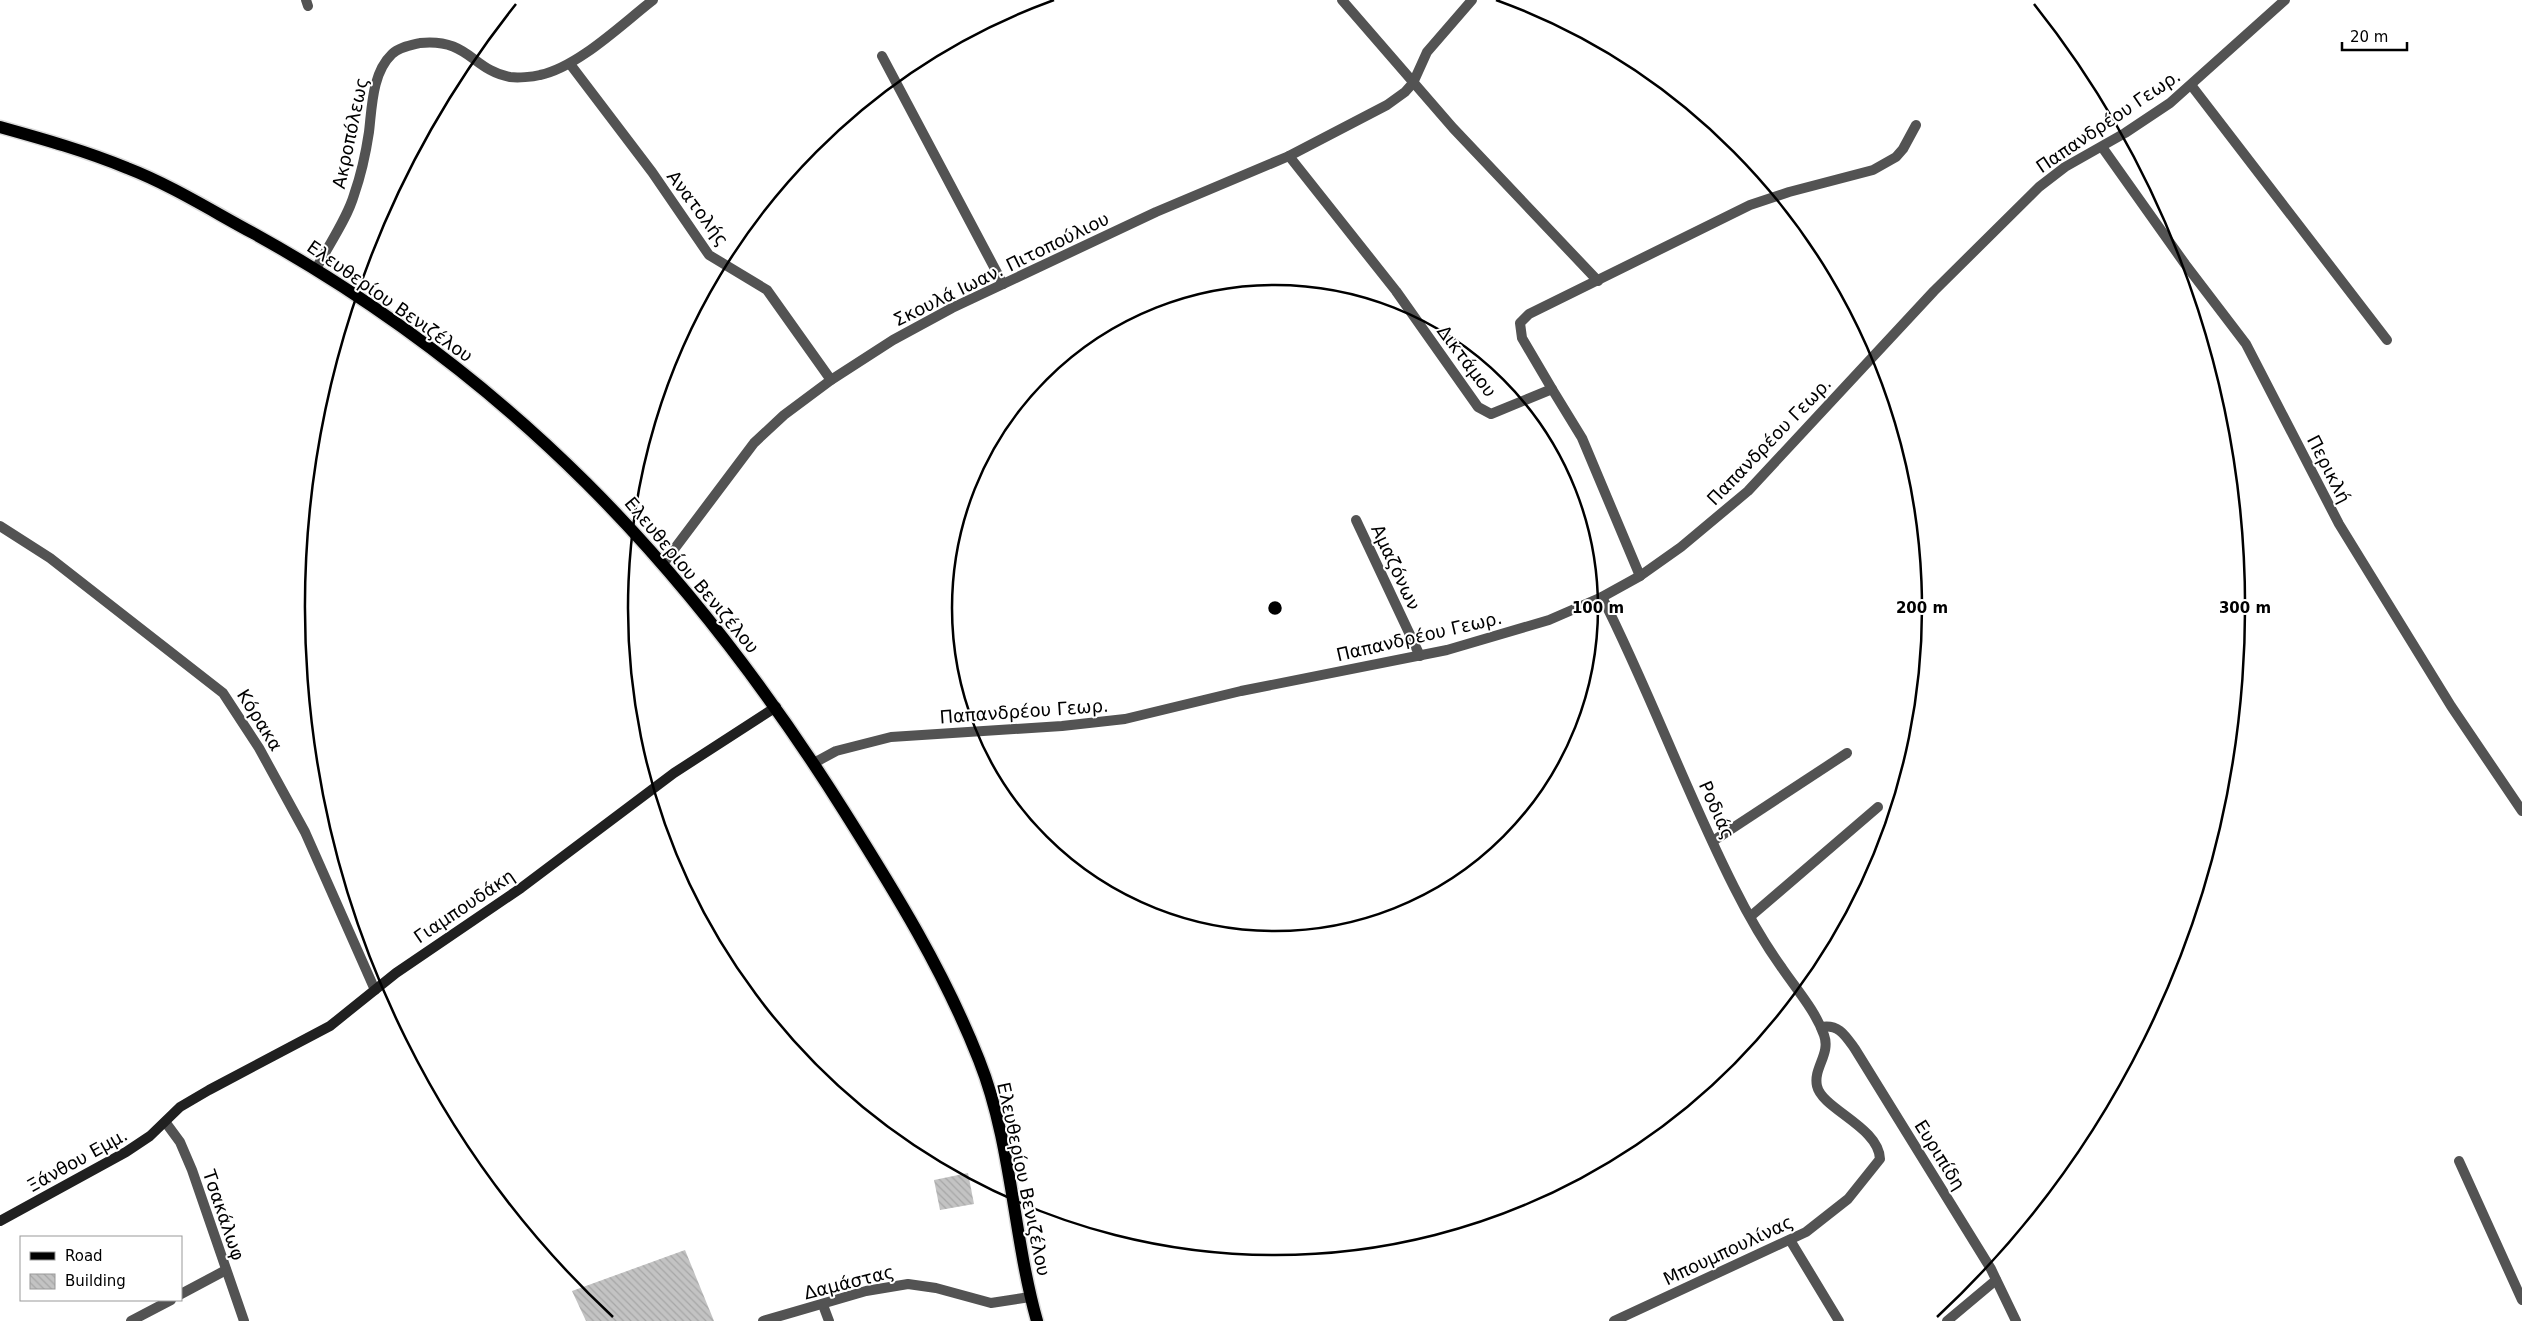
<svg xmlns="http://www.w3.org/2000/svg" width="2522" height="1321" viewBox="0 0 2522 1321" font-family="'DejaVu Sans',sans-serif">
<defs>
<pattern id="building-back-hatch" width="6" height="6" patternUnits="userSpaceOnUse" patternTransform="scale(1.25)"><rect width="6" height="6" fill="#c3c3c3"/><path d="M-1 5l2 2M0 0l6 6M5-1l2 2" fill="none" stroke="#a6a6a6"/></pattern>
</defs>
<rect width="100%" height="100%" fill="#fff"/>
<g fill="url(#building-back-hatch)">
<path d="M968 1173 974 1204 940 1210 934 1180Z"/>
<path d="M685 1250 714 1321H586L572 1291Z"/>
</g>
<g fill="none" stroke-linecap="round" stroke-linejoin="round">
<g stroke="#dbdbdb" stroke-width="15">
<path id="primary" d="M0 127C43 139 86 151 127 168 171 185 212 211 253 233 508 374 690 566 844 811 895 892 944 971 979 1060 1012 1143 1013 1236 1037 1321"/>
</g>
<g stroke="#535353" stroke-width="10">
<path d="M306 0 308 6"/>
<path d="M1342 0 1453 128 1598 281"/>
<path d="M882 56 1003 284"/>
<path d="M570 64 652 172 709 255 767 290 831 380"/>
<path d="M2191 85 2387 340"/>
<path d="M2102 147 2185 264 2246 344 2339 524 2451 706 2522 811"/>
<path d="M1289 156 1396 291 1478 407 1491 414 1552 389 1582 438 1640 576"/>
<path d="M316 269C328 246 347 219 354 195 361 175 366 152 369 132 372 107 372 73 392 54 399 47 412 45 420 43 469 38 472 70 510 77 518 78 532 77 540 75 578 67 622 24 653 0"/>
<path d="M1552 389 1522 338 1520 323 1529 314 1750 205 1789 192 1873 170 1896 157 1903 149 1916 125"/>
<path d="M1356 520 1420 656"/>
<path d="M0 526 50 558 223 693 259 748 305 832 375 990"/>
<path d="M663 564 754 443 784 415 831 380 893 340 952 308 1156 212 1289 156 1387 105 1405 92 1413 83 1427 52 1472 0"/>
<path d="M1602 597C1650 692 1686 792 1734 887 1748 915 1764 943 1782 968 1797 990 1815 1010 1824 1035 1831 1054 1813 1068 1817 1086 1822 1109 1879 1127 1880 1159L1848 1199 1806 1232 1614 1321"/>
<path d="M814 763 836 751 891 737 1062 726 1125 719 1241 691 1447 650 1549 620 1602 597 1640 576 1681 547 1748 491 1934 291 2039 187 2065 167 2125 133 2170 103 2285 0"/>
<path d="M1713 841 1847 753"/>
<path d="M1751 916 1878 807"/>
<path d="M1821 1027C1839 1024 1845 1035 1855 1049L1991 1269 2016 1321"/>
<path d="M166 1123 180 1142 192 1170 244 1321"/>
<path d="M2459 1161 2522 1300"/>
<path d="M1790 1240 1839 1321"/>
<path d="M181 1294 226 1270"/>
<path d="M823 1305 829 1321"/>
<path d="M131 1321 171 1300"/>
<path d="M763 1321 866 1291 908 1284 936 1288 991 1303 1030 1297"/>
<path d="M1947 1321 1996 1280"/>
</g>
<path stroke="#202020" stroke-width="10" d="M0 1221 126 1152 150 1136 180 1107 209 1090 330 1026 396 973 521 888 674 773 776 707"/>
<use href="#primary" stroke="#000" stroke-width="12"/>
</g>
<g fill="none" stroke="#000" stroke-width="2.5">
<circle cx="1275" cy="608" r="323"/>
<path d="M1496 0A647 647 0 1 1 1054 0"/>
<path d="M613 1317A970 970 0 0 1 516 4M2034 4A970 970 0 0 1 1937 1317"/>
</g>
<g text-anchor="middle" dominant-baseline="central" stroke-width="4" stroke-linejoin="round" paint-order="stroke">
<g font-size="18" fill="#000" stroke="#fff">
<text transform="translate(2108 121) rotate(-34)">Παπανδρέου Γεωρ.</text>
<text transform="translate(350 133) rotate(-78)">Ακροπόλεως</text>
<text transform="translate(698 208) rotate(53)">Ανατολής</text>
<text transform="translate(1001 269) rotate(-26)">Σκουλά Ιωαν. Πιτοπούλιου</text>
<text transform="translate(390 301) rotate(35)">Ελευθερίου Βενιζέλου</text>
<text transform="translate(1467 361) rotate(53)">Δικτάμου</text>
<text transform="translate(1769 441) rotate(-46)">Παπανδρέου Γεωρ.</text>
<text transform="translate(2329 469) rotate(63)">Περικλή</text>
<text transform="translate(1396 567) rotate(65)">Αμαζόνων</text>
<text transform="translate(692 575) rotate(50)">Ελευθερίου Βενιζέλου</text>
<text transform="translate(1419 636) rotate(-13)">Παπανδρέου Γεωρ.</text>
<text transform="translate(1024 711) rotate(-4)">Παπανδρέου Γεωρ.</text>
<text transform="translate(260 720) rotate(58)">Κόρακα</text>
<text transform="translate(1717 810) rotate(66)">Ροδιάς</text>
<text transform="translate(464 906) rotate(-34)">Γιαμπουδάκη</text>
<text transform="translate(1940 1155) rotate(58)">Ευριπίδη</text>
<text transform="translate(77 1160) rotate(-29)">Ξάνθου Εμμ.</text>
<text transform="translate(1024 1179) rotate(78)">Ελευθερίου Βενιζέλου</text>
<text transform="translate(224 1215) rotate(71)">Τσακάλωφ</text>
<text transform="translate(1728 1250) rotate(-25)">Μπουμπουλίνας</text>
<text transform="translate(849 1282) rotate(-14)">Δαμάστας</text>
</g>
</g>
<circle cx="1275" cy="608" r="8" fill="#000" stroke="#fff" stroke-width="2.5"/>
<g font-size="15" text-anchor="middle" font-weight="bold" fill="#000" stroke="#fff" stroke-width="4" stroke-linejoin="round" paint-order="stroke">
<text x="1598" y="613">100 m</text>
<text x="1922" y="613">200 m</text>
<text x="2245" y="613">300 m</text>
</g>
<rect x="20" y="1236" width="162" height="65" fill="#ffffff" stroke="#999999"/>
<rect x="30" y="1252" width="25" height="8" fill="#000000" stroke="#999999"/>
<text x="65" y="1261" font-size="15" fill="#000000">Road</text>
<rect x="30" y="1274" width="25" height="15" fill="url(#building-back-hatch)" stroke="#999999"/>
<text x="65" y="1286" font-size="15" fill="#000000">Building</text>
<path d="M2342 42v8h65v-8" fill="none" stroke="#000000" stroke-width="2.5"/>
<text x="2350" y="42" font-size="15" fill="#000000" stroke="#ffffff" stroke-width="4" paint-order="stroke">20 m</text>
</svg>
